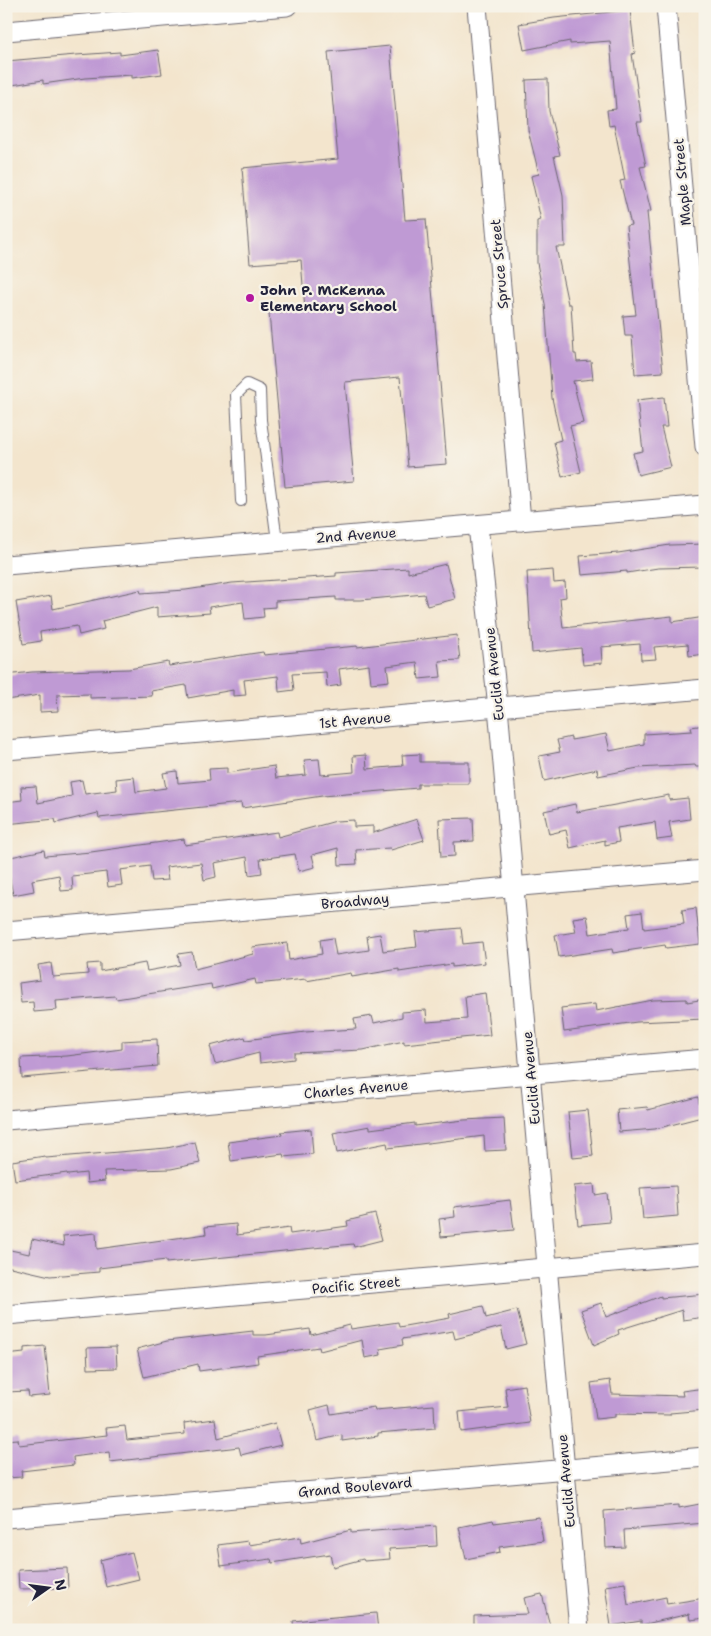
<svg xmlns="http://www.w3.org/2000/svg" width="711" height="1636" viewBox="0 0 711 1636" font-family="'Shantell Sans',sans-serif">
<rect width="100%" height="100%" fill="#f7f3e8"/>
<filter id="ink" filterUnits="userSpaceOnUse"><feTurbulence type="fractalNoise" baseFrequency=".02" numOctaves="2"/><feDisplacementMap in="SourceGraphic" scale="10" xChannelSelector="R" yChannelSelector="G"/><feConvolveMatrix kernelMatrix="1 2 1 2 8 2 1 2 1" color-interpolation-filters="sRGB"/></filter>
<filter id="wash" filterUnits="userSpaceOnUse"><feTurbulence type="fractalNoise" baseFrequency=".0096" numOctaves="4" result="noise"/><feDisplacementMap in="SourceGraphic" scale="20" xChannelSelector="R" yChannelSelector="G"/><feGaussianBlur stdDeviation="1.12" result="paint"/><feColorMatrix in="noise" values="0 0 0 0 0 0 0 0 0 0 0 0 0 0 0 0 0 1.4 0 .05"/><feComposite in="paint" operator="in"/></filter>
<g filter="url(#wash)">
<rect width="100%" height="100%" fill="#f3e5cd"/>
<g id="blocks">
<g fill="#bf9ad4">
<path d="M630 10 635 53 632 54 642 122H637L646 166 640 167 651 211 647 212 663 372 635 374 632 336H625L623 316 636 315 626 226 631 225 620 181 625 180 614 125 609 126 607 110 616 109 610 41 570 44V41L524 50 519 24 554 18Z"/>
<path d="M390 46 405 220 426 219 447 464 408 467 400 377 345 382 354 481 285 487 269 313 305 310 301 260 250 264 242 168 338 159 328 52Z"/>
<path d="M158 50 162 74 132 78V75L85 78 43 84V80L6 86V61L76 55 120 52V55Z"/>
<path d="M548 79 549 111 560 155 554 156 563 195 565 247H556L568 304H571L574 354H576L577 362 591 361 593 379 573 381 583 423 570 426 581 472 562 477 554 442 561 440 552 398 545 304 537 263V221L541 220 531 176 539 174 528 130 526 80Z"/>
<path d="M664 397 667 427H661L671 467 638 475 633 453 643 451 637 400Z"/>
<path d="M705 544V567L658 568 627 573V571L582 575 580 556 618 553 670 545Z"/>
<path d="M446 564 455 599 427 606 424 594 361 600H336V597L275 601V607L263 608 264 617 245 619 243 602 209 607 210 613 157 617V607L102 621 104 629 79 635 77 626 40 632 41 641 23 644 16 602 51 596 53 609 140 590 141 593 186 590 232 583 336 576V573L408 568V573Z"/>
<path d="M553 570 554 583 565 582 566 597 560 598 563 628 672 616V622L705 617V654L689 656 688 644 654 647 656 659 641 660 640 644 601 647 602 663 583 665 581 648 532 653 527 572Z"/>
<path d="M457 635 460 660 439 661 441 677 419 679 417 662 387 666 389 681 371 683 369 665 339 669 341 685 327 687 326 672 292 674 294 690 279 692 278 676 244 680 246 695 233 696V690L188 698 186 685 151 691 152 696 90 698V694L57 695 58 711 40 712V695L6 700V675L32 672 129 669 168 662 169 666 263 652 264 655 357 646V647Z"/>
<path d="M705 725V767H696L695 765 638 768 598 776 597 769 544 781 539 756 560 752 557 740 571 737V740L606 734 610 751 644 744V734L692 731 691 727Z"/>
<path d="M420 754V762H469V784H418V788L322 796 242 808 241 803 99 818 98 813 56 823 55 819 6 824V802L22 800 21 787 36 786 38 803 72 796 70 782 82 780 85 794 117 790 116 779 134 777 136 792 166 788 163 773 177 771 178 783 210 780 209 769 227 768V773L274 766 276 778 306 775 304 760 319 759 321 775 354 772 353 756 366 755 367 769 403 766 402 755Z"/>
<path d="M669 795V800L688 798 690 819 669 822 672 838 657 840 655 822 617 828 619 842 605 845V840L570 848 566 830 549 834 544 811 575 804 577 812Z"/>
<path d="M473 818 474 841 454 842 455 856 441 857 439 819Z"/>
<path d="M417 819 424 840 391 850 390 848 356 850 357 864 339 865 338 848 312 855 315 867 299 871 295 854 260 859 262 873 249 875 247 857 214 863 216 877 204 880 201 863 166 867 168 880 152 881 150 866 120 870 122 885 108 887 106 872 72 876 73 890 61 891 59 875 32 880 34 891 13 895 6 858 44 850 45 856 91 852 184 839 185 845 277 832 278 837 336 821 354 820V827L373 826V833Z"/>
<path d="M696 908 700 944 666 948 665 945 613 953 612 949 559 957 555 935 576 932 573 918 587 916 590 934 629 928 627 914 642 912 644 929 684 924 682 910Z"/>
<path d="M461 928 463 944 482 942 485 963 452 967V964L399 972V969L352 977 351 973 306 981V979L256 984 255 979 212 989 211 984 116 999 115 996 56 1001 57 1010 34 1012 33 1002 21 1003 19 983 40 980 38 965 51 963 53 977 88 974 87 964 100 963V971L145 963 147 971 180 965 178 954 192 952 195 969 253 954 252 947 287 943 289 960 322 954 320 940 333 938 336 955 369 950 367 936 380 934 383 951 417 947 415 932Z"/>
<path d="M485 993 490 1035 404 1044V1041L363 1050 294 1053V1059L260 1063 259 1053 215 1064 210 1046 245 1037 246 1040 305 1032 356 1029 354 1019 372 1016 374 1023 402 1017V1012L426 1010 427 1022 467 1019 465 996Z"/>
<path d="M687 999V1002L705 999V1019L637 1022 564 1032 561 1008 595 1004 596 1011 653 1000Z"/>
<path d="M157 1039 158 1066 22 1078 21 1058 67 1056 122 1049V1041Z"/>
<path d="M698 1097 702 1117 655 1129 619 1132 617 1110 647 1107 648 1110Z"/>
<path d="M588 1110 593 1156 573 1158 568 1112Z"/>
<path d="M504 1118 506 1150 485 1151 484 1136 388 1148 387 1143 337 1153 333 1133 370 1126V1129L415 1123V1126L464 1120Z"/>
<path d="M311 1129 313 1154 284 1157 283 1154 231 1161 228 1142 282 1135 281 1132Z"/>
<path d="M195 1142 200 1163 171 1169 104 1171 105 1181 87 1183 86 1173 68 1175 67 1173 15 1180 12 1161 45 1156 46 1158 167 1148Z"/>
<path d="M594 1184 595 1195 607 1193 610 1222 578 1225 574 1186Z"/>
<path d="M676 1186 678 1216 643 1219 640 1188Z"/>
<path d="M510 1200 514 1230 441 1237 439 1219 455 1217 454 1207Z"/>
<path d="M375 1214 382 1240 354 1247 353 1244 166 1263V1260L99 1268V1272L50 1276 6 1266V1249L29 1254 32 1239 64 1246 63 1236 96 1233 97 1249 206 1234 205 1227 236 1224 237 1235 289 1228 290 1234 348 1226 347 1221Z"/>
<path d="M705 1294V1317L683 1320 682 1310 618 1330 619 1334 594 1345 581 1310 601 1303 606 1317 661 1296V1298Z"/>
<path d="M483 1306 486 1318 517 1310 526 1344 506 1349 501 1327 455 1339 453 1331 402 1339 403 1345 380 1349 381 1355 365 1358 362 1340 320 1351 319 1347 257 1356 258 1363 199 1371 198 1364 144 1377 137 1349 167 1341 253 1331V1335H266L310 1329 311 1335 350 1325 351 1329 398 1322 399 1327 450 1318 449 1314Z"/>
<path d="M45 1346 50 1395 29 1397 28 1391 6 1392V1355L24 1353V1348Z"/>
<path d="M116 1347 117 1368 88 1369 87 1348Z"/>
<path d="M610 1380 612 1394 683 1396 682 1391 705 1388V1410L670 1413V1415L615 1414V1417L596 1419 591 1383Z"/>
<path d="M524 1385 530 1423 461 1432 459 1412 508 1407 505 1388Z"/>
<path d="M329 1405 331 1414 374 1407 375 1410 434 1405 435 1428 378 1433V1436L342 1441V1435L317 1441 310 1410Z"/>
<path d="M215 1419 218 1438 275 1423 281 1445 241 1455 239 1447 110 1462 109 1452 73 1457 74 1465 21 1471 22 1477 6 1478V1440L18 1439 19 1445 107 1435 106 1428 125 1426 127 1440 185 1434 184 1423Z"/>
<path d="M705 1503V1523L624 1530 625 1547 606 1548 604 1511 679 1505V1508Z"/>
<path d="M539 1517 543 1541 499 1547 500 1552 466 1559 459 1527 493 1520 494 1523Z"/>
<path d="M436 1526 437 1546 389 1549 390 1559 364 1561 363 1559 333 1567 330 1554 272 1563 271 1559 221 1566 218 1545 248 1541 249 1545 300 1537 301 1543 351 1530V1533Z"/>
<path d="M132 1552 139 1579 106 1587 100 1560Z"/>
<path d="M67 1568 68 1588 19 1589 18 1570Z"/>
<path d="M625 1583 628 1605 666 1597 667 1604 705 1598V1618L690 1620 689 1614 641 1625V1621L611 1626 605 1586Z"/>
<path d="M542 1594 551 1630H474V1616L528 1614 524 1598Z"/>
<path d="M376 1613 378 1630H294L293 1621Z"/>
</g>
</g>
</g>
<g filter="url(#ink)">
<use href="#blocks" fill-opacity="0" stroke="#6b666e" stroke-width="1"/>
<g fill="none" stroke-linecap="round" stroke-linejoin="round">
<g stroke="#6b666e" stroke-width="12">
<path id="lane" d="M241 501 236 395 247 384 260 390 261 420 277 541"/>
</g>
<g stroke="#6b666e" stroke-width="21">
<g id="street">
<path d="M477 6 521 521"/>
<path d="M666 6 705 447"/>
<path d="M6 31 287 6"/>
<path d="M478 526 498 707 579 1630"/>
<path d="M6 565 705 505"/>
<path d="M6 750 705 689"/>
<path d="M6 931 705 870"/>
<path d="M6 1120 705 1059"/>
<path d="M6 1315 705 1254"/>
<path d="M6 1518 705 1457"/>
</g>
</g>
<use href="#lane" stroke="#fff" stroke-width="10"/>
<use href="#street" stroke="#fff" stroke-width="19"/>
</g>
</g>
<circle fill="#b5179e" stroke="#f7f3e8" stroke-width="2" cx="250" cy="298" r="5"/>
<g text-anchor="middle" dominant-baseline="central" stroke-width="4.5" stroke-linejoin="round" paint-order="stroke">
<g font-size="14" fill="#22223b" stroke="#f7f3e8">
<text transform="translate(682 182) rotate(-95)">Maple Street</text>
<text transform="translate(499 264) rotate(-95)">Spruce Street</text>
<text transform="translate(356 535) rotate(-4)">2nd Avenue</text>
<text transform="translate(494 674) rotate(-96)">Euclid Avenue</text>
<text transform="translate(355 720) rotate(-5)">1st Avenue</text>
<text transform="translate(355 901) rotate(-5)">Broadway</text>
<text transform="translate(531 1078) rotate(-95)">Euclid Avenue</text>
<text transform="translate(356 1089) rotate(-5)">Charles Avenue</text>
<text transform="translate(356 1285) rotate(-5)">Pacific Street</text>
<text transform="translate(566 1481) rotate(-95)">Euclid Avenue</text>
<text transform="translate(355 1487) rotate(-5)">Grand Boulevard</text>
</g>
<g font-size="14" font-weight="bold" fill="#22223b" stroke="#f7f3e8" text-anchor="start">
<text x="260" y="290">John P. McKenna<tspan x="260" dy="16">Elementary School</tspan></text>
</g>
</g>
<rect width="711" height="1636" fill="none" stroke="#f7f3e8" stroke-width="25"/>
<g transform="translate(48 1588) rotate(76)" stroke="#f7f3e8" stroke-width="4" paint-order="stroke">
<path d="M0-4L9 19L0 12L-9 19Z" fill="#22223b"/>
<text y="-8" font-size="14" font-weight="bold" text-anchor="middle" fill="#22223b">N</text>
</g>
</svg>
